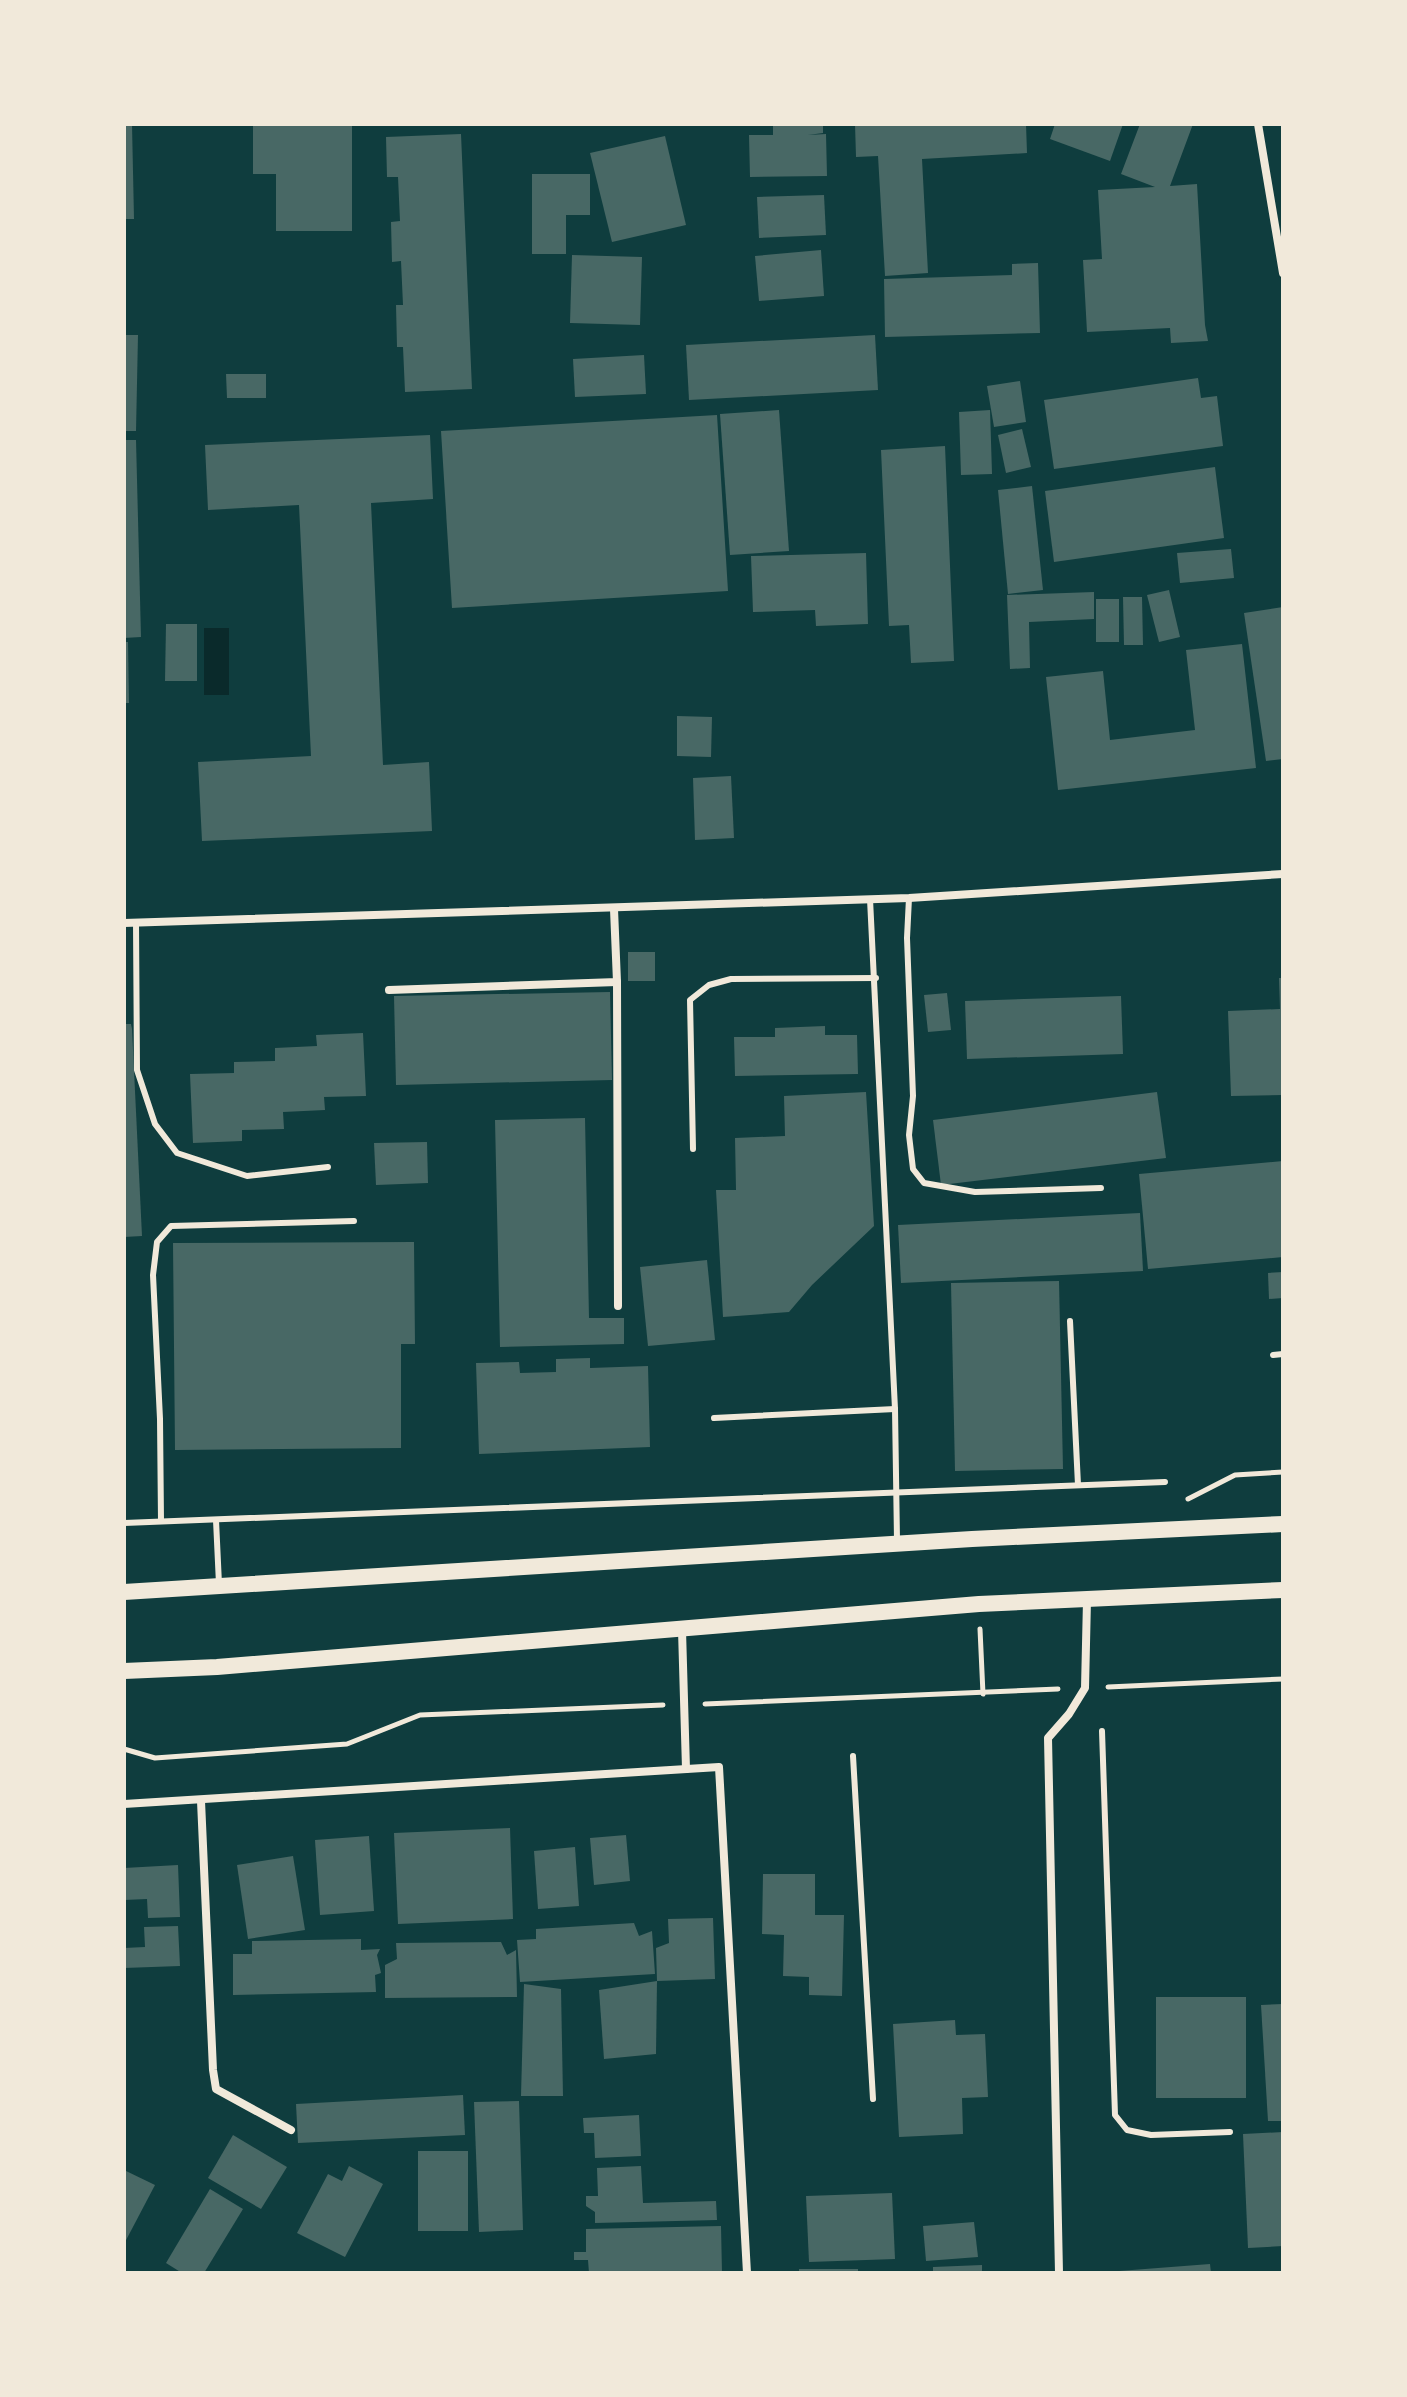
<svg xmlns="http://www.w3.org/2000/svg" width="1407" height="2397" viewBox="0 0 1407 2397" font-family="'Roboto Condensed',sans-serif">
<rect width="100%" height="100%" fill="#0f3d3e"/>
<rect fill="#0a2a2b" x="204" y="628" width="25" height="67"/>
<g fill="#486865">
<path d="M124 124H132L134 219H124Z"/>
<path d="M253 124H352V231H276V174H253Z"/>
<path d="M773 124H823V133L808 135 826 134 827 176 750 177 749 135H773Z"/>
<path d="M855 124H1026L1027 153 922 159 928 273 885 276 878 156 856 157Z"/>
<path d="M1055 124H1123L1110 161 1050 139Z"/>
<path d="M1140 124H1193L1170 186 1197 184 1205 325 1208 341 1171 343 1170 328 1087 332 1083 260 1102 259 1098 190 1155 187 1121 174Z"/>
<path d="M461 134 472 389 405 392 403 347H397L396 305H403L401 261 392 262 391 222 400 221 398 177H387L386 137Z"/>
<path d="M665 136 686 225 612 242 590 153Z"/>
<path d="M532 174H590V215H566V254H532Z"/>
<path d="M824 195 826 235 759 238 757 197Z"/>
<path d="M821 250 824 296 759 301 755 256Z"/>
<path d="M572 255 642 257 640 325 570 323Z"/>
<path d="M1038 263 1040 333 885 337 884 279 1012 275V264Z"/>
<path d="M124 335H138L136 431H124Z"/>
<path d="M875 335 878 390 689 400 686 345Z"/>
<path d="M644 355 646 394 575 397 573 359Z"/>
<path d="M226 374H266V398H227Z"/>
<path d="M1198 378 1201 398 1217 396 1223 446 1054 469 1044 400Z"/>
<path d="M1020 381 1026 422 994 427 987 386Z"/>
<path d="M779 410 789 551 730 555 720 414Z"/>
<path d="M990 410 992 474 961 475 959 412Z"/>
<path d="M717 415 728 591 452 608 441 431Z"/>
<path d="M1022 429 1031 467 1006 473 998 435Z"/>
<path d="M430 435 433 499 371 503 383 765 429 762 432 831 202 841 198 762 311 756 299 505 208 510 205 445Z"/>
<path d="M124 440H136L141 637 124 638Z"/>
<path d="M945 446 954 661 911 663 909 625 889 626 881 450Z"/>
<path d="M1215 467 1224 538 1054 562 1045 491Z"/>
<path d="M1032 486 1043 590 1008 594 998 490Z"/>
<path d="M1231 549 1234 578 1180 583 1177 553Z"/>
<path d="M866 553 868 624 816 626 815 610 753 612 751 556Z"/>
<path d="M1169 590 1180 637 1159 642 1147 595Z"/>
<path d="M1094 592V619L1029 622 1030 668 1010 669 1007 595Z"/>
<path d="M1123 597H1142L1143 645H1124Z"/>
<rect x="1096" y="599" width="23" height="43"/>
<path d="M1283 607V759L1266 761 1244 613Z"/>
<path d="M166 624H197V681H165Z"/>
<path d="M124 642H128L129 703H124Z"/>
<path d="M1242 644 1256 768 1058 790 1046 677 1103 671 1110 740 1195 730 1186 650Z"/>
<path d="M677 716 712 717 711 757 677 756Z"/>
<path d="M731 776 734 838 695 840 693 778Z"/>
<rect x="628" y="952" width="27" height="29"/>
<path d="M1279 978H1283V1095L1231 1096 1228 1011 1280 1009Z"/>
<path d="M610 992 612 1080 396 1085 394 996Z"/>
<path d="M947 993 951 1030 928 1032 924 995Z"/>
<path d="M1121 996 1123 1054 967 1059 965 1001Z"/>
<path d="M124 1024H131L132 1029 142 1236 124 1237Z"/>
<path d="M825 1026V1035H857L858 1074 735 1076 734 1037H775V1028Z"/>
<path d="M363 1033 366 1096 324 1097 325 1110 283 1112 284 1129 242 1130V1141L193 1143 190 1074 234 1073V1062L275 1061V1048L317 1046 316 1035Z"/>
<path d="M866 1092 874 1226 812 1285 789 1312 723 1317 716 1190H736L735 1138 785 1136 784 1096Z"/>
<path d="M1157 1092 1166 1158 941 1185 933 1120Z"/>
<path d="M585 1118 589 1318H624V1344L500 1347 495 1120Z"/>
<path d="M427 1142 428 1183 376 1185 374 1143Z"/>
<path d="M1283 1161V1257L1148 1269 1139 1174Z"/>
<path d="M1140 1213 1143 1271 901 1283 898 1225Z"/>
<path d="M414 1242 415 1344H401V1448L175 1450 173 1243Z"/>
<path d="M707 1260 715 1340 648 1346 640 1267Z"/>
<path d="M1283 1272V1298L1269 1299 1268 1273Z"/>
<path d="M1059 1281 1063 1469 955 1471 951 1283Z"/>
<path d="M590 1358V1368L648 1366 650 1447 479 1454 476 1363 519 1362 520 1373 556 1372V1359Z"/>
<path d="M510 1828 513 1919 398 1924 394 1833Z"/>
<path d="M626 1835 630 1881 594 1885 590 1838Z"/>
<path d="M369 1836 374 1911 320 1915 315 1840Z"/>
<path d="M575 1847 579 1906 538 1909 534 1851Z"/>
<path d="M293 1856 305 1930 248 1939 237 1865Z"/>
<path d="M178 1865 180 1917 148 1918 147 1899 124 1900V1868Z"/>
<path d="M763 1874H815V1915H844L842 1996 809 1995V1977L783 1976 784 1935 762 1934Z"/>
<path d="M713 1918 715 1979 657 1981 656 1948 669 1943 668 1919Z"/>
<path d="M634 1923 639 1936 652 1931 655 1974 520 1982 517 1940 536 1939V1929Z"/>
<path d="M178 1926 180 1966 124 1968V1948L145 1947 144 1927Z"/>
<path d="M361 1939V1950L380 1949 377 1955 381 1973 375 1975 376 1992 233 1995V1954H252V1941Z"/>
<path d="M501 1942 507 1955 516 1950 517 1997 385 1998V1965L397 1959 396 1943Z"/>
<path d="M657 1981 656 2054 604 2059 599 1990Z"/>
<path d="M524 1984 561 1989 563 2096H521Z"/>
<rect x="1156" y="1997" width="90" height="101"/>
<path d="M1283 2004V2121H1268L1261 2005Z"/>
<path d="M955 2020 956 2035 985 2034 988 2097 962 2098 963 2134 899 2137 893 2024Z"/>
<path d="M463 2095 465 2135 298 2143 296 2104Z"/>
<path d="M519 2101 523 2230 479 2232 474 2102Z"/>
<path d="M639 2115 641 2156 595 2158 594 2133H584L583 2118Z"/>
<path d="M1283 2132V2246L1248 2248 1243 2134Z"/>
<path d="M233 2135 287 2167 261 2209 208 2178Z"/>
<rect x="418" y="2151" width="50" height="80"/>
<path d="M349 2166 383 2184 345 2257 297 2233 328 2174 342 2181Z"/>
<path d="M641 2166 643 2203 716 2201 717 2220 595 2223V2212L586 2206V2196H598L597 2168Z"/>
<path d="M124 2170 155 2185 124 2244Z"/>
<path d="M210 2189 243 2209 204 2273H182L166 2263Z"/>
<path d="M892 2193 895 2259 809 2262 806 2196Z"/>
<path d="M974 2222 978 2257 926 2261 923 2226Z"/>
<path d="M721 2226 722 2273H589L588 2260H574V2252H586V2229Z"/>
<path d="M1210 2264 1211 2273H1119V2271Z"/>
<path d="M982 2265V2273H933V2267Z"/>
<rect x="799" y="2269" width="59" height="4"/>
</g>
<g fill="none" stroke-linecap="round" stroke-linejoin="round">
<g stroke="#f1e9da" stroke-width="5">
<path d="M1188 1499 1235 1475 1283 1472"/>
<path d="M980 1629 983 1694"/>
<path d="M1108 1687 1283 1679"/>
<path d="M705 1704 1058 1689"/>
<path d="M124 1749 155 1758 347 1744 420 1715 663 1705"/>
</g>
<g stroke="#f1e9da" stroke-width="6">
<path d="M909 898 907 938 913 1096 909 1135 913 1169 924 1183 975 1192 1101 1188"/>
<path d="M870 899 895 1409 897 1540"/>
<path d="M136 923 137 1070 155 1124 177 1153 247 1176 328 1167"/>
<path d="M693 1149 690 1000 709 985 731 979 876 978"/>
<path d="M1070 1321 1078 1485"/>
<path d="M1273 1355 1283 1354"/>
<path d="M714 1418 895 1409"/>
<path d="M216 1520 219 1584"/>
<path d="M161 1521 160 1419 153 1275 157 1242 171 1226 354 1221"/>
<path d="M124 1523 1165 1482"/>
<path d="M1102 1731 1115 2115 1127 2130 1151 2135 1230 2132"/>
<path d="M853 1756 873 2099"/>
</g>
<g stroke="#f1e9da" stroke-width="8">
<path d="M1258 124 1283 273"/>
<path d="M124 923 909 898 1283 874"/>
<path d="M617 982 618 1306"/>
<path d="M389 990 617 982 614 909"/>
<path d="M682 1630 686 1769"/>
<path d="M201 1801 213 2070 216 2089 291 2130"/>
<path d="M124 1804 719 1767 747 2273"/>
<path d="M1059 2273 1048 1738 1069 1714 1085 1688 1087 1600"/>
</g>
<g stroke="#f1e9da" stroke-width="16">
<path d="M124 1592 972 1539 1283 1524"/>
<path d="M124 1671 217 1667 979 1604 1283 1590"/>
</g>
</g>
<rect width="1407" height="2397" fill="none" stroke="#f1e9da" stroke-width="252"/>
</svg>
